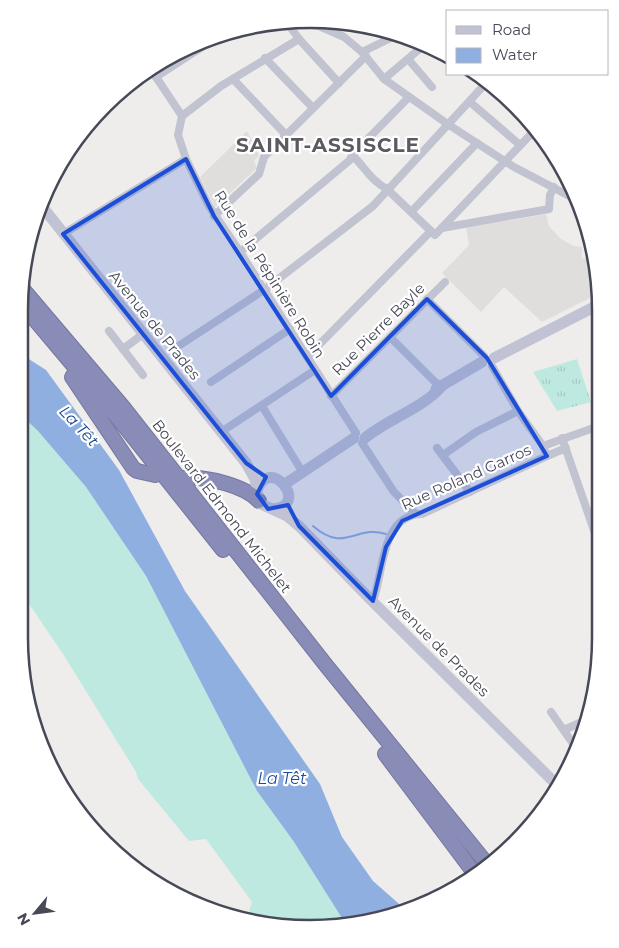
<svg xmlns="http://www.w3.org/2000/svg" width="619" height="948" viewBox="0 0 619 948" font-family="Montserrat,sans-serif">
<defs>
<pattern id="park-tufts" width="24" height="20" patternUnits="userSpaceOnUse" patternTransform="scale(1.25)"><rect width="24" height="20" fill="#bee9e0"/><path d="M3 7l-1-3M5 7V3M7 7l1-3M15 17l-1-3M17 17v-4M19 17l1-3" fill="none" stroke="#a5c9c2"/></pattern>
</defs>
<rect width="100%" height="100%" fill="#efedec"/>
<g fill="#e0dedd">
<path d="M247 131 259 155 254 161 257 168 215 207 200 177Z"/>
<path d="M546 214 549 226 561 239 574 246 582 247V258L591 259 600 293 542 322 504 287 481 312 442 273 469 245 466 228Z"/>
</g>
<path fill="#bee9e0" d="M20 414 38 431 86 487 146 576 257 791 294 842 345 923 290 929 274 925 249 911 252 902 206 839 189 841 138 779 136 772 63 654 19 589Z"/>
<path fill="url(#park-tufts)" d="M577 359 591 402 557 411 533 372Z"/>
<path fill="#90afe1" d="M21 354 46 370 119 470 185 591 320 784 342 837 373 881 406 910 384 919 345 923 294 842 257 791 146 576 86 487 38 431 20 414Z"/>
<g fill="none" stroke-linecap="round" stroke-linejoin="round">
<path stroke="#90afe1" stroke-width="2" d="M313 526C345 554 356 524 386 534"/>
<g stroke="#7477a2" stroke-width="16">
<g id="highway">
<path d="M21 287 123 407 325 664 487 864"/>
<path d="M21 303 126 428 223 550"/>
<path d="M72 377 133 468 137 471 155 475"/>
<path d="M187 477C209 478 244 485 259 501"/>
<path d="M385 754 475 874"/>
</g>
</g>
<g stroke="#c1c3d0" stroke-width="8">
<path d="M288 20 319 26 344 37 362 52 384 79 449 125 514 167 575 199"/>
<path d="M286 21 299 39 339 83"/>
<path d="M362 52 399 34"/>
<path d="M265 58 313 108"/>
<path d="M408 59 432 87"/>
<path d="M152 71 182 116 178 135 186 159 209 206 240 252 356 433"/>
<path d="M156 77 213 40"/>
<path d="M233 79 286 135"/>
<path d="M384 79 423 46"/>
<path d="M470 102 520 145"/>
<path d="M182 116 221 86 299 39"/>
<path d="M352 155C364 166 372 182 387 189L435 235 533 132"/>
<path d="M412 211 477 143"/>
<path d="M214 216 259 174 264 157 366 56"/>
<path d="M442 228 549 209 550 195 554 187"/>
<path d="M63 234 186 159"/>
<path d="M240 252 350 160 352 155 409 97"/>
<path d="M427 299 484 356"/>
<path d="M109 331 143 375"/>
<path d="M390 337 435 382 442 386"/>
<path d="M177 347 264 290 373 206 487 82"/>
<path d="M123 349 143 334"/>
<path d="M307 357 431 231"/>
<path d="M492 366 518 411 543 446 547 456"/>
<path d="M211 382 290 329"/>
<path d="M331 396 445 282"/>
<path d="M262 406 303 473"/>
<path d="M221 432 315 370"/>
<path d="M562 438 598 542"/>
<path d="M362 443 394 492 416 514"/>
<path d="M543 446 599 426"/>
<path d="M437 448 470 492"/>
<path d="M443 455 476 432 518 411"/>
<path d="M373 601C384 573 380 515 422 514L547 456 566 448"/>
<path d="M551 712 576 748"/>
<path d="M564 730 584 721"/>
</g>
<g stroke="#c1c2d3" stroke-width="11">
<path d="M41 205 246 463 255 479 258 498 261 504 287 516 299 526 369 598 558 786"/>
<path d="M494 358 600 304"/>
<path d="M436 389 482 362"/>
<path d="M365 438C389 418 422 409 442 386"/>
<path d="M285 484 354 438"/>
<path d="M257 491C269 453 312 507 272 509"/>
</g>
<use href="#highway" stroke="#898cb6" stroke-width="14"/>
</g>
<path fill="#1d4ed8" fill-opacity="0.2" stroke="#1d4ed8" stroke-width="4" stroke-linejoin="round" d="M186 159 214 216 331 396 427 299 487 358 547 456 402 521 386 547 373 601 299 526 288 505 268 509 257 494 266 477 246 463 63 234Z"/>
<g text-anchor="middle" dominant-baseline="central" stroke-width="4.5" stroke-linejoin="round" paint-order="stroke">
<g font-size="15" fill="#474957" stroke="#fff">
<text transform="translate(270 274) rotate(58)">Rue de la Pépinière Robin</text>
<text transform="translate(155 325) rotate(51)">Avenue de Prades</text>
<text transform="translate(378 329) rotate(-45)">Rue Pierre Bayle</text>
<text transform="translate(466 477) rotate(-24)">Rue Roland Garros</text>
<text transform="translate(222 506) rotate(52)">Boulevard Edmond Michelet</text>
<text transform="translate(439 646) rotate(45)">Avenue de Prades</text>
</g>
<g font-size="16" font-style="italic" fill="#1b4a96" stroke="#fff">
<text transform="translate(79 426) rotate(47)">La Têt</text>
<text x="282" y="778">La Têt</text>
</g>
<g font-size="20" font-weight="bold" letter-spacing="1" fill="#5a5a60" stroke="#fff">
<text x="328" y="145">SAINT-ASSISCLE</text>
</g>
</g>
<path d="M0 0H619V948H0ZM310 28H310A282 282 0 0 1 592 310V638A282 282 0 0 1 310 920H310A282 282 0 0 1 28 638V310A282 282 0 0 1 310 28Z" fill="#fff" fill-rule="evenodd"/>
<path fill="none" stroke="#474957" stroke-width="2.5" d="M310 28H310A282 282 0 0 1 592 310V638A282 282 0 0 1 310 920H310A282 282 0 0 1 28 638V310A282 282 0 0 1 310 28Z"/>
<rect x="446" y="10" width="162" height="65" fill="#ffffff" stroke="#b5b6bc"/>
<rect x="456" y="26" width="25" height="8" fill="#c1c2d3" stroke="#b5b6bc"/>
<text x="492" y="35" font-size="15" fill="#474957">Road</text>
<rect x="456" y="48" width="25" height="15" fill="#90afe1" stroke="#b5b6bc"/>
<text x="492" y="60" font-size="15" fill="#474957">Water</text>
<g transform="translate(35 913) rotate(241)" stroke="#ffffff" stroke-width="4" paint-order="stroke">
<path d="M0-4L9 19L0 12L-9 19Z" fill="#474957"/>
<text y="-8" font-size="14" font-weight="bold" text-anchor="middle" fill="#474957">N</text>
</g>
</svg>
